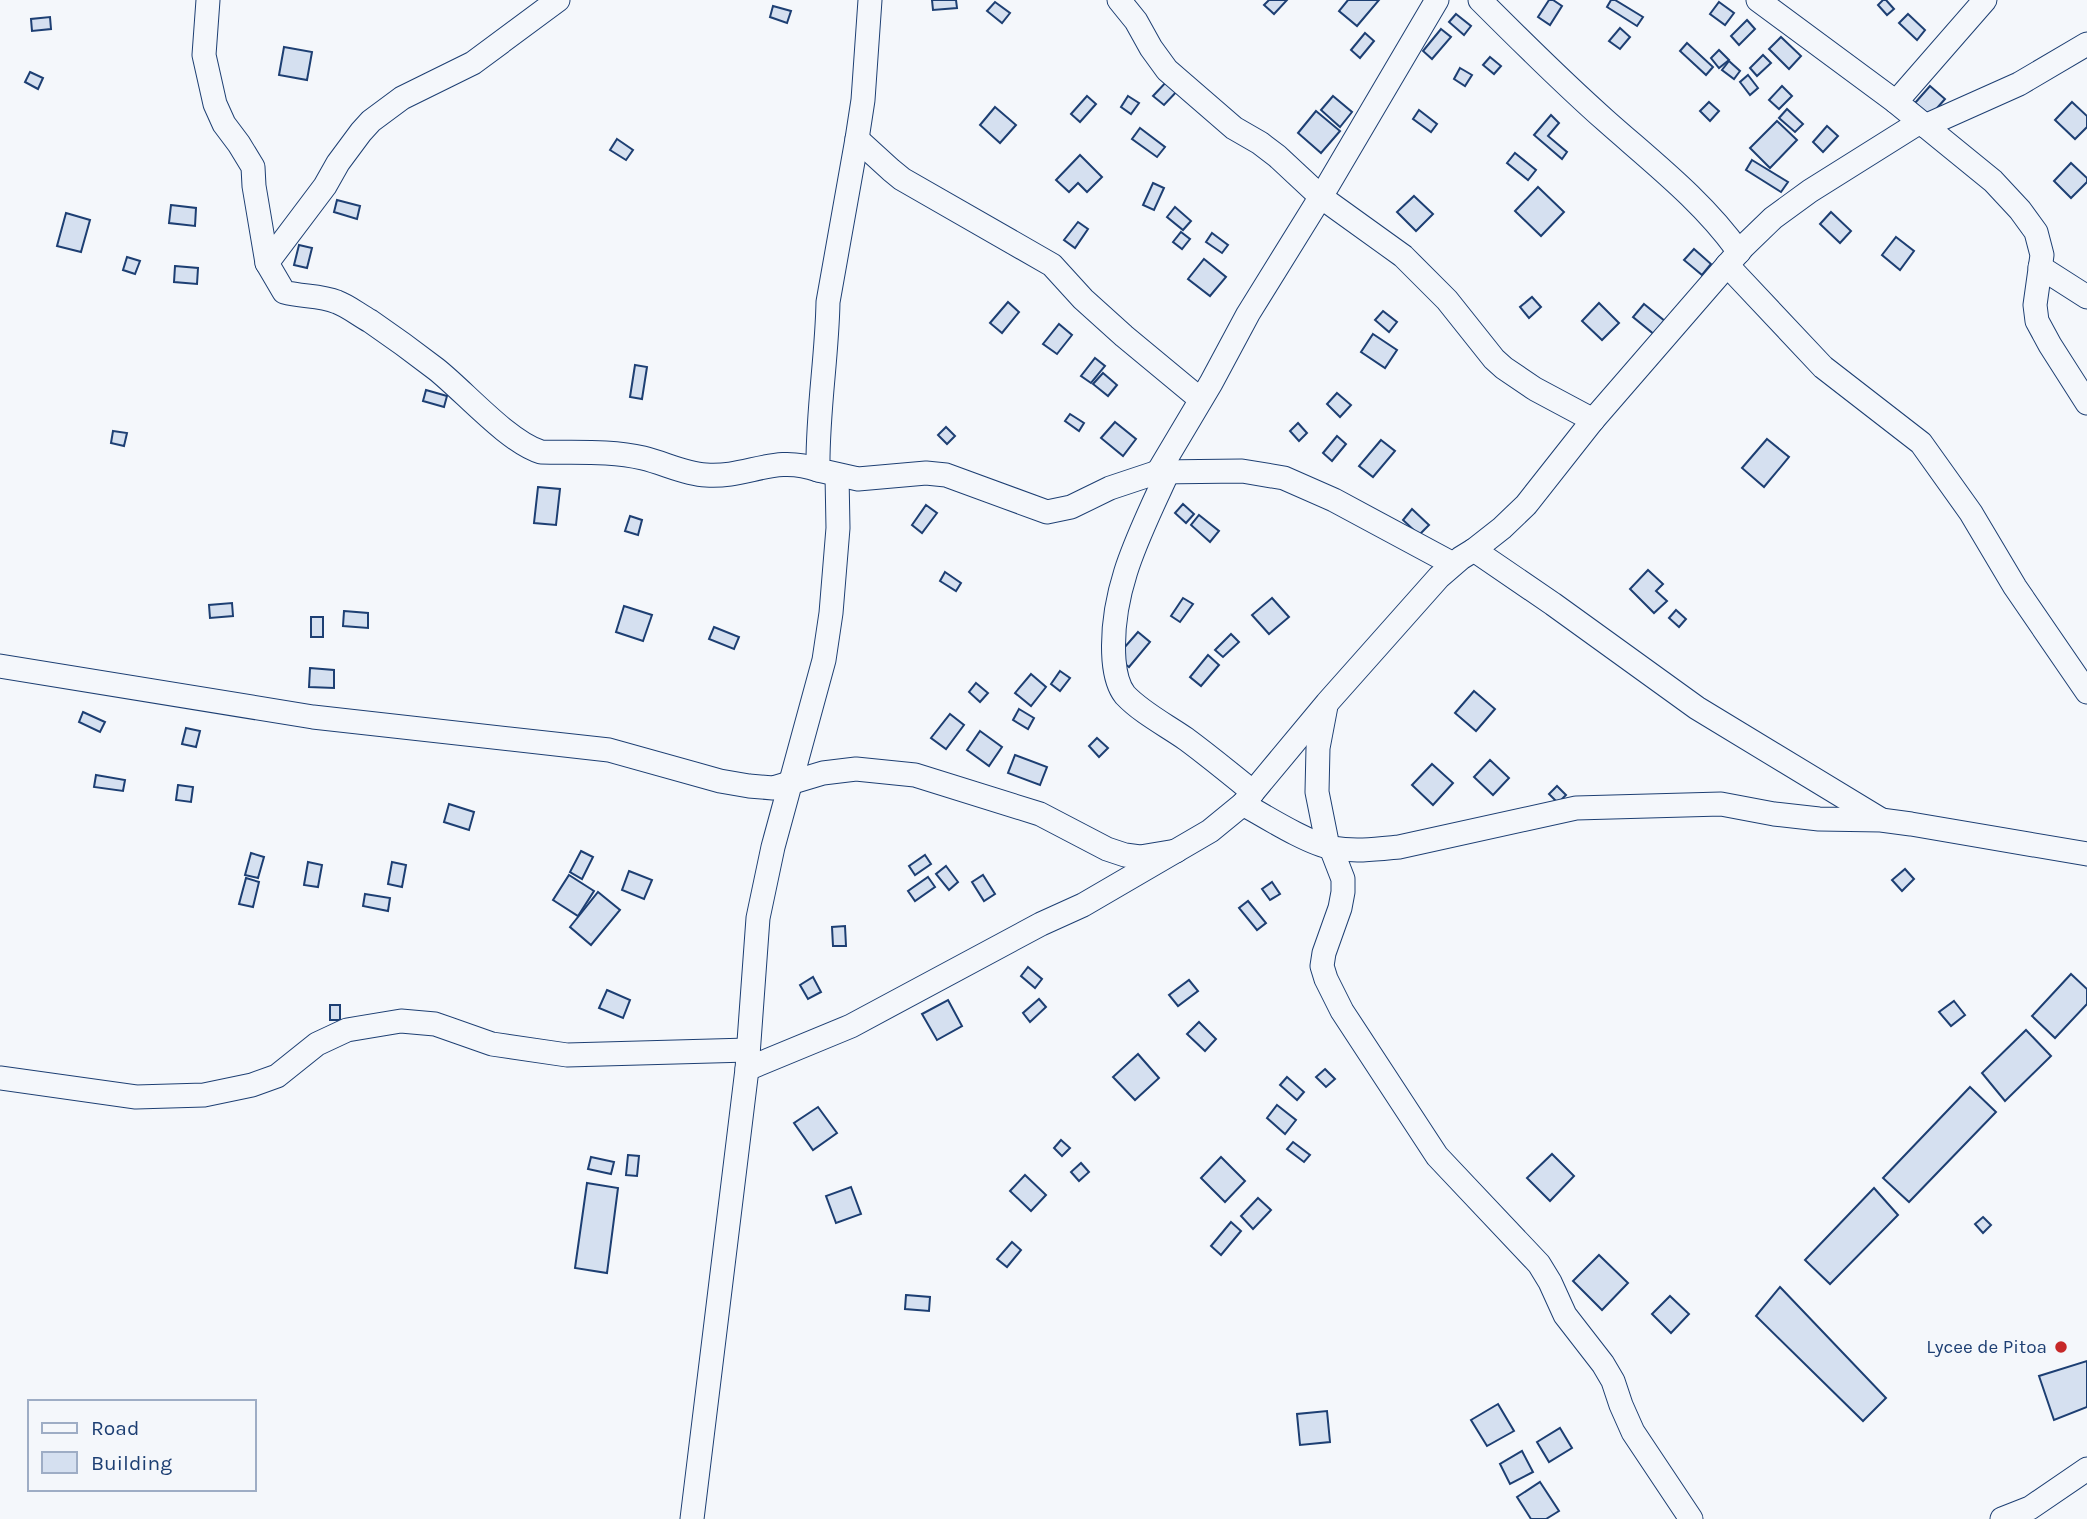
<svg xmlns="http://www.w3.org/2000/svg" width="2087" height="1519" viewBox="0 0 2087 1519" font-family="Karla,sans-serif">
<rect width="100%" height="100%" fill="#f4f7fb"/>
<g fill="#d5e0f0" stroke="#1d3f73" stroke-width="2">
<path d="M932 0H956L957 8 933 10Z"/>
<path d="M1269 0H1287L1274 14 1264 5Z"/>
<path d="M1348 0H1379L1357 26 1339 11Z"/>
<path d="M1549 0H1553L1562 6 1550 25 1538 17Z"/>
<path d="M1611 0H1615L1643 17 1637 26 1607 7Z"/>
<path d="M1883 0H1886L1894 9 1887 15 1878 5Z"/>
<path d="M995 2 1010 13 1002 23 987 11Z"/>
<path d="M1719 2 1734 13 1725 25 1710 14Z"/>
<path d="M773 6 791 11 787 23 770 17Z"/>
<path d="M1456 14 1471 26 1464 35 1449 22Z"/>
<path d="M1908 14 1925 30 1917 40 1899 23Z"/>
<path d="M50 17 51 29 32 31 31 19Z"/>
<path d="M1747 20 1755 29 1739 45 1731 36Z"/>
<path d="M1620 28 1630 37 1620 49 1609 41Z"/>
<path d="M1441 29 1451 37 1432 59 1423 51Z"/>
<path d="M1365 33 1374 41 1360 58 1351 50Z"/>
<path d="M1781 37 1801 56 1789 69 1769 49Z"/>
<path d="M1687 43 1713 67 1706 75 1680 51Z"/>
<path d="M284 47 312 52 307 80 279 75Z"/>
<path d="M1719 50 1729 60 1719 68 1711 58Z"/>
<path d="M1763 55 1771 63 1757 76 1750 68Z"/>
<path d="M1490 57 1501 66 1494 74 1483 65Z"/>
<path d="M1729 61 1740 71 1734 79 1722 70Z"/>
<path d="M1460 68 1472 75 1465 86 1454 79Z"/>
<path d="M30 72 43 78 38 89 25 82Z"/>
<path d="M1748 75 1758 88 1750 95 1740 82Z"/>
<path d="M1168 80 1179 89 1164 105 1153 96Z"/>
<path d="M1782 86 1792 96 1779 109 1769 100Z"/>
<path d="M1930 86 1945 99 1930 116 1915 103Z"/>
<path d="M1087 96 1096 104 1080 122 1071 114Z"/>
<path d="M1128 96 1139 103 1131 114 1121 107Z"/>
<path d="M1333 96 1352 112 1340 127 1321 110Z"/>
<path d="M1709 102 1719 111 1710 121 1700 111Z"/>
<path d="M2072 102 2087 116V127L2075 139 2055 120Z"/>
<path d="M995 107 1016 125 1000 143 980 125Z"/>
<path d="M1787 109 1803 124 1795 132 1779 118Z"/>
<path d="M1419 110 1437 124 1431 132 1413 119Z"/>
<path d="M1316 111 1340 131 1321 153 1298 133Z"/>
<path d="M1551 115 1559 123 1548 136 1567 152 1562 159 1534 135Z"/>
<path d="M1777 121 1797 140 1770 168 1750 148Z"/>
<path d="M1827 126 1838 136 1823 152 1813 142Z"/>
<path d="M1140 128 1165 147 1157 157 1132 139Z"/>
<path d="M617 139 633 150 626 160 610 150Z"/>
<path d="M1515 153 1536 170 1528 180 1507 163Z"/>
<path d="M1080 155 1102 177 1087 192 1078 183 1069 192 1056 180Z"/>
<path d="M1752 160 1788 182 1781 192 1746 170Z"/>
<path d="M2071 163 2087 178V182L2071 198 2054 181Z"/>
<path d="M1153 183 1164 188 1154 210 1143 205Z"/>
<path d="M1538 187 1564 212 1541 236 1515 211Z"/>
<path d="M1414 196 1433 214 1416 231 1397 212Z"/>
<path d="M337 200 360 206 357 219 334 212Z"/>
<path d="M171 205 196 208 195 226 169 223Z"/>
<path d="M1175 207 1191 221 1183 230 1167 217Z"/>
<path d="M1831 212 1851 231 1840 243 1820 224Z"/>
<path d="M66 213 90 220 81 252 57 246Z"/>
<path d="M1078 222 1088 229 1075 248 1064 240Z"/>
<path d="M1181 232 1190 239 1182 249 1173 242Z"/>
<path d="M1212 233 1228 245 1222 253 1206 242Z"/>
<path d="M1896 237 1914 251 1900 270 1882 255Z"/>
<path d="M299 245 312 248 307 268 294 265Z"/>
<path d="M1694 249 1711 264 1702 275 1684 260Z"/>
<path d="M127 257 140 261 135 274 123 270Z"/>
<path d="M1204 259 1226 277 1210 296 1188 279Z"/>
<path d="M175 266 198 268 197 284 174 282Z"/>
<path d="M1532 297 1541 307 1529 318 1520 307Z"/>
<path d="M1008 302 1019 312 1002 333 990 323Z"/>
<path d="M1599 303 1619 323 1602 340 1582 321Z"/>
<path d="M1644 304 1666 322 1655 335 1633 317Z"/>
<path d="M1383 311 1397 322 1389 332 1375 320Z"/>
<path d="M1059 324 1072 335 1057 354 1043 344Z"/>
<path d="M1373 334 1397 350 1385 368 1361 352Z"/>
<path d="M1095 358 1105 366 1091 383 1081 376Z"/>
<path d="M635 365 647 367 642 399 630 397Z"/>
<path d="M1103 373 1117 385 1108 396 1093 384Z"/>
<path d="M426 390 447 396 444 407 423 401Z"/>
<path d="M1337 393 1351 405 1340 417 1327 404Z"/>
<path d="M1070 414 1084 423 1079 431 1065 421Z"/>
<path d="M1115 422 1136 439 1123 456 1101 438Z"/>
<path d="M1298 423 1307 433 1299 441 1290 431Z"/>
<path d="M946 427 955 436 947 444 938 435Z"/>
<path d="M113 431 127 433 124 446 111 443Z"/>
<path d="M1337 436 1346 444 1332 461 1323 453Z"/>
<path d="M1767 439 1789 457 1764 487 1742 468Z"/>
<path d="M1381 440 1395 451 1373 477 1359 466Z"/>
<path d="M538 487 560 489 556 525 534 523Z"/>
<path d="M1183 504 1194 514 1186 523 1175 513Z"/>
<path d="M926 505 937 513 922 533 912 525Z"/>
<path d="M1412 509 1429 525 1419 535 1403 520Z"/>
<path d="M1199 515 1219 531 1210 542 1191 525Z"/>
<path d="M630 516 642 520 638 535 625 531Z"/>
<path d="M1648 570 1663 584 1656 591 1667 601 1654 613 1630 589Z"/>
<path d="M945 572 961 583 956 591 940 581Z"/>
<path d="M1183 598 1193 604 1180 622 1171 616Z"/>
<path d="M1272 598 1289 617 1269 634 1252 615Z"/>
<path d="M232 603 233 616 210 618 209 605Z"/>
<path d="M624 606 652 615 643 641 616 632Z"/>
<path d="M1676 610 1686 619 1679 627 1669 618Z"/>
<path d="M344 611 368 613V628L343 626Z"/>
<rect x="311" y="617" width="12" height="20"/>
<path d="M714 627 739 637 734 649 709 639Z"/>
<path d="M1138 632 1150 642 1129 667 1116 657Z"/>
<path d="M1231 634 1239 642 1223 657 1215 650Z"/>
<path d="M1208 655 1219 665 1201 686 1190 677Z"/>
<path d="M310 668 334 670V688L309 687Z"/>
<path d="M1060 671 1070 678 1060 691 1051 684Z"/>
<path d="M1031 674 1046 687 1031 706 1015 693Z"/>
<path d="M976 683 988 693 980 702 969 692Z"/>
<path d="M1474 691 1495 709 1476 731 1455 713Z"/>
<path d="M1019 709 1034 718 1028 729 1013 720Z"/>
<path d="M83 712 105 722 100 732 79 722Z"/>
<path d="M950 714 964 725 946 749 931 738Z"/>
<path d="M186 728 200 731 196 747 182 744Z"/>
<path d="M980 731 1002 747 989 766 967 750Z"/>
<path d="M1097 738 1108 748 1099 757 1089 746Z"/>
<path d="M1015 755 1047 767 1040 785 1008 773Z"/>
<path d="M1490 760 1509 778 1493 795 1474 777Z"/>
<path d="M1432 764 1453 783 1433 805 1412 785Z"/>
<path d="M96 775 125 780 123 791 94 787Z"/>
<path d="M178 785 193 787 191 802 176 800Z"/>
<path d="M1557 786 1566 795 1558 803 1549 794Z"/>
<path d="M449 804 474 812 469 830 444 822Z"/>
<path d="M581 851 593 857 582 879 570 872Z"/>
<path d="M251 853 264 857 258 878 245 875Z"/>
<path d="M925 855 931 864 915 875 909 866Z"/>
<path d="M308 862 322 865 318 887 304 885Z"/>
<path d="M392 862 406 865 402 887 388 884Z"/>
<path d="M946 866 958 882 949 890 936 874Z"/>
<path d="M1905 869 1914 879 1902 891 1892 880Z"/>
<path d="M629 871 652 880 644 899 622 890Z"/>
<path d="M569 875 594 891 578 916 553 900Z"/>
<path d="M983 875 995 894 984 901 972 882Z"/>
<path d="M928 877 935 887 915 901 908 891Z"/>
<path d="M246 878 259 882 253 907 239 904Z"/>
<path d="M1272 882 1280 894 1270 900 1262 889Z"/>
<path d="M598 892 620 910 591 945 570 927Z"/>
<path d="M365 894 390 898 388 911 363 906Z"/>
<path d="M1248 901 1266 923 1257 930 1239 908Z"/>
<path d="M845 926 846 946H833L832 927Z"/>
<path d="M1028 967 1042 979 1035 988 1021 976Z"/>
<path d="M2071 974 2087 989V1004L2055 1038 2032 1016Z"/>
<path d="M813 977 821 992 808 999 800 985Z"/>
<path d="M1189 980 1198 991 1178 1006 1169 995Z"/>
<path d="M607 990 630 1000 623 1018 599 1008Z"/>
<path d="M1039 999 1046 1007 1030 1022 1023 1013Z"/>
<path d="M948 1000 962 1026 937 1040 922 1014Z"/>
<path d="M1954 1001 1965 1015 1951 1026 1939 1012Z"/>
<rect x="330" y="1005" width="10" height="15"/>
<path d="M1199 1022 1216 1039 1205 1051 1187 1034Z"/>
<path d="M2026 1030 2051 1056 2005 1101 1982 1073Z"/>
<path d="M1138 1054 1159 1078 1135 1100 1113 1077Z"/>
<path d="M1325 1069 1335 1079 1326 1087 1316 1077Z"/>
<path d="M1287 1077 1304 1092 1297 1100 1280 1085Z"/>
<path d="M1970 1087 1996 1112 1909 1202 1883 1178Z"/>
<path d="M1277 1105 1296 1120 1285 1134 1267 1118Z"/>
<path d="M818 1107 837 1133 813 1150 794 1123Z"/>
<path d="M1061 1140 1070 1148 1062 1156 1054 1148Z"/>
<path d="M1293 1142 1310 1155 1304 1162 1287 1149Z"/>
<path d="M1552 1154 1574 1176 1550 1201 1527 1178Z"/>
<path d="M628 1155 639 1156 637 1176 626 1175Z"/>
<path d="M591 1157 614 1162 611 1174 588 1169Z"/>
<path d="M1221 1157 1245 1181 1225 1202 1201 1178Z"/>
<path d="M1081 1163 1089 1172 1079 1181 1071 1172Z"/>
<path d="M1025 1175 1046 1195 1031 1211 1010 1191Z"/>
<path d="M587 1183 618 1188 607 1273 575 1268Z"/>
<path d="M851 1187 861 1214 836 1223 826 1196Z"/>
<path d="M1874 1188 1898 1215 1830 1284 1805 1260Z"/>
<path d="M1258 1198 1271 1210 1253 1229 1241 1216Z"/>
<path d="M1983 1217 1991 1225 1983 1233 1975 1224Z"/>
<path d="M1231 1222 1241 1231 1221 1255 1211 1246Z"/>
<path d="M1012 1242 1021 1250 1007 1267 997 1259Z"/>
<path d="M1599 1255 1628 1283 1602 1310 1573 1281Z"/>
<path d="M1780 1287 1886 1398 1863 1421 1756 1316Z"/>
<path d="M906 1295 930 1297 929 1311 905 1309Z"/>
<path d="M1670 1296 1689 1314 1671 1333 1652 1314Z"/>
<path d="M2087 1361V1407L2054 1420 2039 1376Z"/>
<path d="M1498 1404 1514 1431 1487 1446 1471 1420Z"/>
<path d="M1327 1411 1330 1442 1300 1445 1297 1414Z"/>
<path d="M1560 1428 1572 1448 1549 1462 1537 1442Z"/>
<path d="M1522 1451 1533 1472 1510 1484 1500 1464Z"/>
<path d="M1540 1482 1559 1511 1546 1519H1531L1517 1497Z"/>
</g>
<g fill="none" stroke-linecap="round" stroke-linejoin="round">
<g stroke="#1d3f73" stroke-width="25">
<g id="minor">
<path d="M208 0 204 55 215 104 224 124 239 144 253 167 254 186 267 263 284 292C302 297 320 295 337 302 348 306 359 315 370 321 392 336 414 352 436 369 464 391 508 442 541 452 574 453 610 450 643 458 664 463 685 474 706 475 748 478 774 454 818 470"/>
<path d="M870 0 863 100 857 139 828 302C827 358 817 414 818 470L858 479 926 473 946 475 1047 512 1071 507 1110 488 1158 472 1242 471 1284 478 1334 500 1453 564"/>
<path d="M1119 0 1136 21 1151 48 1167 70 1234 128 1260 143 1277 156 1321 197 1403 256 1447 300 1494 359 1504 368 1535 389 1593 420"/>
<path d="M1480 0C1521 41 1561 81 1605 120 1651 161 1703 201 1739 252"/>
<path d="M1758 0 1896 102"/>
<path d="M1985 0 1896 102 1993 181 2020 210 2036 232 2042 255 2035 305 2037 321 2050 345 2087 403"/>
<path d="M1920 122 1810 191 1773 218 1743 247 1593 420 1526 505 1502 528 1474 550 1461 558 1439 577 1327 703 1243 804C1266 817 1309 844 1333 848 1355 852 1378 849 1399 847L1576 808 1721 804 1774 814 1819 819 1881 820 1911 824 2087 854"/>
<path d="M1925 126 2019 84 2087 44"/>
<path d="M857 139 891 170 902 179 1052 265 1083 299 1124 336 1200 399"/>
<path d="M267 263 325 186 338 163 361 132 371 121 402 98 473 63 558 0"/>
<path d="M1727 265 1823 367 1921 443 1971 513 2015 587 2087 692"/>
<path d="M2040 267 2087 297"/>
<path d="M1158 472 1211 383 1248 314 1328 185 1437 0"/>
<path d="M1168 472C1140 533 1109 591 1114 660 1115 672 1117 685 1125 695 1142 713 1166 725 1186 739 1209 756 1231 774 1253 792"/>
<path d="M837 475 838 528 831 613 824 660 773 847 758 918 747 1069 851 1026 1041 924 1083 905 1210 831 1243 804"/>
<path d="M1474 550 1553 604 1697 708 1880 819"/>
<path d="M0 666 313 717 609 750 720 781 749 786 773 788 823 773 856 769 915 775 1040 814 1107 849 1125 855 1140 857 1176 851"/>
<path d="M1326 706 1318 748 1317 792 1328 847"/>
<path d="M1331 848 1343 879V892L1340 908 1324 953 1322 966 1326 979 1342 1011 1437 1156 1539 1264 1550 1282 1565 1315 1603 1364 1613 1381 1621 1405 1633 1432 1691 1519"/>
<path d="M0 1078 136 1097 204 1095 252 1085 277 1076 317 1044 347 1030 401 1021 435 1024 492 1044 567 1055 748 1050"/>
<path d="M692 1519 747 1069"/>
<path d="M2002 1519 2030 1508 2087 1469"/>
</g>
</g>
<use href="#minor" stroke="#f4f7fb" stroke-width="23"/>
</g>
<circle fill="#c62828" stroke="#f4f7fb" stroke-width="2.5" cx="2061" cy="1347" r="7"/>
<g text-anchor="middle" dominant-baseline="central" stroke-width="5" stroke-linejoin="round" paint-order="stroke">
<g font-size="19" fill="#1d3f73" stroke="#f4f7fb" text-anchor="end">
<text x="2047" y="1347">Lycee de Pitoa</text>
</g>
</g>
<rect x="28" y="1400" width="228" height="91" fill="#f4f7fb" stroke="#9eadc5" stroke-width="2"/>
<rect x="42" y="1423" width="35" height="10" fill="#f4f7fb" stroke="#9eadc5" stroke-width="2"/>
<text x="91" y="1435" font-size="21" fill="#1d3f73">Road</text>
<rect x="42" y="1452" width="35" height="21" fill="#d5e0f0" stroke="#9eadc5" stroke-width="2"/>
<text x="91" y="1470" font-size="21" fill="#1d3f73">Building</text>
</svg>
